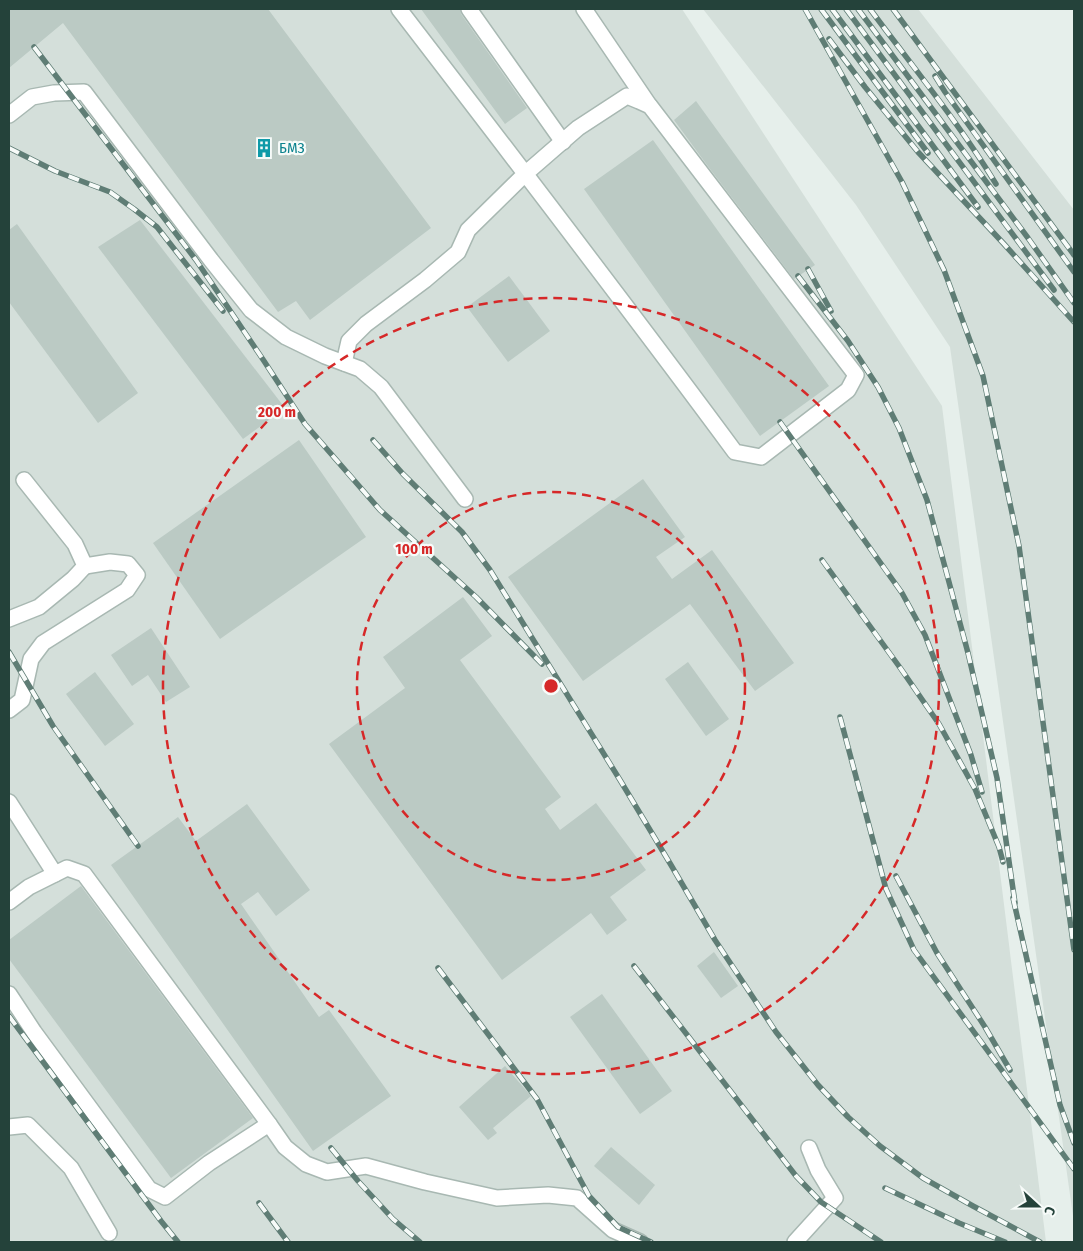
<svg xmlns="http://www.w3.org/2000/svg" width="1083" height="1251" viewBox="0 0 1083 1251" font-family="'Fira Sans Condensed',sans-serif">
<rect width="100%" height="100%" fill="#e6efeb"/>
<g fill="#d4dfda">
<path d="M9 9H682L942 406 1046 1242H9Z"/>
<path d="M703 9H918L1074 210V1223L950 347 856 205Z"/>
</g>
<g fill="#bbcac4">
<path d="M9 9H268L431 228 310 320 296 301 278 312 63 23 9 68Z"/>
<path d="M421 9H460L461 14 527 108 505 124Z"/>
<path d="M696 101 815 265 794 279 707 165 674 120Z"/>
<path d="M653 140 829 386 760 436 584 189Z"/>
<path d="M140 220 285 408 243 439 98 247Z"/>
<path d="M17 224 138 393 98 423 9 302V230Z"/>
<path d="M509 276 550 331 508 362 467 307Z"/>
<path d="M299 440 366 537 220 639 153 543Z"/>
<path d="M643 479 685 537 656 557 672 579 712 550 794 663 755 691 690 604 583 681 508 577Z"/>
<path d="M463 597 492 636 460 660 561 797 545 809 560 830 596 803 646 870 610 897 627 920 607 935 591 913 502 980 329 744 405 688 383 657Z"/>
<path d="M151 628 190 687 166 702 148 675 132 686 111 655Z"/>
<path d="M688 662 729 719 706 736 665 679Z"/>
<path d="M95 672 134 724 105 746 66 694Z"/>
<path d="M247 804 310 890 276 916 258 892 241 904 319 1017 329 1010 391 1096 313 1151 111 865 178 817 196 841Z"/>
<path d="M81 886 253 1118 171 1178 9 959V940Z"/>
<path d="M714 952 738 986 721 998 697 966Z"/>
<path d="M602 994 672 1091 640 1114 570 1017Z"/>
<path d="M505 1066 531 1096 493 1128 497 1133 488 1140 459 1107Z"/>
<path d="M611 1147 655 1185 639 1205 594 1166Z"/>
</g>
<g fill="none" stroke-linecap="round" stroke-linejoin="round">
<g stroke="#a8b8b2" stroke-width="18">
<g id="minor">
<path d="M469 9 563 142"/>
<path d="M584 9 649 105"/>
<path d="M9 115 32 97 54 93 84 92 211 260 251 310 286 337 325 356 360 369 381 387 465 499"/>
<path d="M344 363 349 341 366 324 425 280 458 252 468 230 525 174 578 128 627 96 639 101 650 106 856 375 848 390 761 457 735 452C625 303 512 156 399 9"/>
<path d="M9 619 39 607 73 579 85 566 75 544 24 480"/>
<path d="M9 710 22 700 31 659 43 643 127 590 137 575 128 564 110 562 85 566"/>
<path d="M9 802 55 874"/>
<path d="M9 902 29 887 67 868 84 874 269 1124"/>
<path d="M9 994 34 1032 109 1134 149 1189 165 1197 209 1163 269 1124 285 1147 306 1164 327 1172 366 1166 425 1182 497 1198 548 1195 577 1198 613 1230 640 1242"/>
<path d="M9 1127 28 1125 71 1168 109 1233"/>
<path d="M795 1242 835 1198 818 1170 809 1148"/>
</g>
</g>
<use href="#minor" stroke="#fff" stroke-width="15"/>
<g stroke="#5f7d75" stroke-width="5.5">
<g id="rail">
<path d="M805 9 902 182 944 270 983 376 1019 546 1074 950"/>
<path d="M821 9 928 153"/>
<path d="M832 9 978 207"/>
<path d="M846 9 1054 290"/>
<path d="M858 9 1028 238 1074 303"/>
<path d="M870 9C913 67 959 123 996 184"/>
<path d="M893 9 1074 255"/>
<path d="M829 39 865 87 918 152 1004 244 1074 322"/>
<path d="M34 47 196 260 264 361 305 424 380 510 476 597 542 664"/>
<path d="M935 76 945 92 1074 272"/>
<path d="M9 148 55 171 110 192 134 209 157 227 223 311"/>
<path d="M808 269 831 311"/>
<path d="M798 276 848 341 878 387 899 428 927 500 968 653 997 778 1015 903"/>
<path d="M780 422 902 593 925 635 971 755 982 792"/>
<path d="M373 440 403 474 462 532 490 570 620 780 671 865 715 940 776 1032 818 1085 848 1117 880 1146 923 1178 973 1206 1040 1242"/>
<path d="M822 560 901 669 939 724 975 789 999 847 1003 862"/>
<path d="M9 652 53 726 138 846"/>
<path d="M840 717 886 889 914 950 1074 1169"/>
<path d="M896 876 937 953 985 1027 1010 1070"/>
<path d="M1013 898 1060 1105 1074 1143"/>
<path d="M634 966 796 1176 821 1202 881 1242"/>
<path d="M438 968 537 1099 589 1196 618 1227 651 1242"/>
<path d="M9 1016 161 1221 178 1242"/>
<path d="M331 1148 358 1181 393 1219 420 1242"/>
<path d="M885 1188 959 1223 1005 1242"/>
<path d="M259 1203 288 1242"/>
</g>
</g>
<use href="#rail" stroke="#f7fbf9" stroke-width="4" stroke-dasharray="11" stroke-linecap="butt"/>
</g>
<g fill="none" stroke="#d62828" stroke-width="2.5" stroke-dasharray="9 6">
<circle cx="551" cy="686" r="194"/>
<circle cx="551" cy="686" r="388"/>
</g>
<defs>
<g id="building-bare" transform="scale(1.5)"><path d="M-4-6H4V6H1V3H-1V6H-4ZM-2.5-4.3h1.7v1.8h-1.7ZM.8-4.3h1.7v1.8H.8ZM-2.5-1h1.7V.8h-1.7ZM.8-1h1.7V.8H.8Z" fill="#0f9aa8" stroke="#f7fbf9" stroke-width="2.5" paint-order="stroke"/></g>
</defs>
<g fill-rule="evenodd">
<use href="#building-bare" x="264" y="148"/>
</g>
<g text-anchor="middle" dominant-baseline="central" stroke-width="4.5" stroke-linejoin="round" paint-order="stroke">
<g font-size="15" fill="#0d838f" stroke="#f7fbf9" text-anchor="start">
<text x="279" y="148">БМЗ</text>
</g>
</g>
<circle cx="551" cy="686" r="8" fill="#d62828" stroke="#f7fbf9" stroke-width="2.5"/>
<g font-size="15" text-anchor="middle" font-weight="bold" fill="#d62828" stroke="#f7fbf9" stroke-width="4.5" stroke-linejoin="round" paint-order="stroke">
<text x="277" y="417">200 m</text>
<text x="414" y="554">100 m</text>
</g>
<rect width="1083" height="1251" fill="none" stroke="#24423a" stroke-width="20"/>
<g transform="translate(1038 1206) rotate(111)" stroke="#f7fbf9" stroke-width="4" paint-order="stroke">
<path d="M0-4L9 19L0 12L-9 19Z" fill="#24423a"/>
<text y="-8" font-size="14" font-weight="bold" text-anchor="middle" fill="#24423a">С</text>
</g>
</svg>
